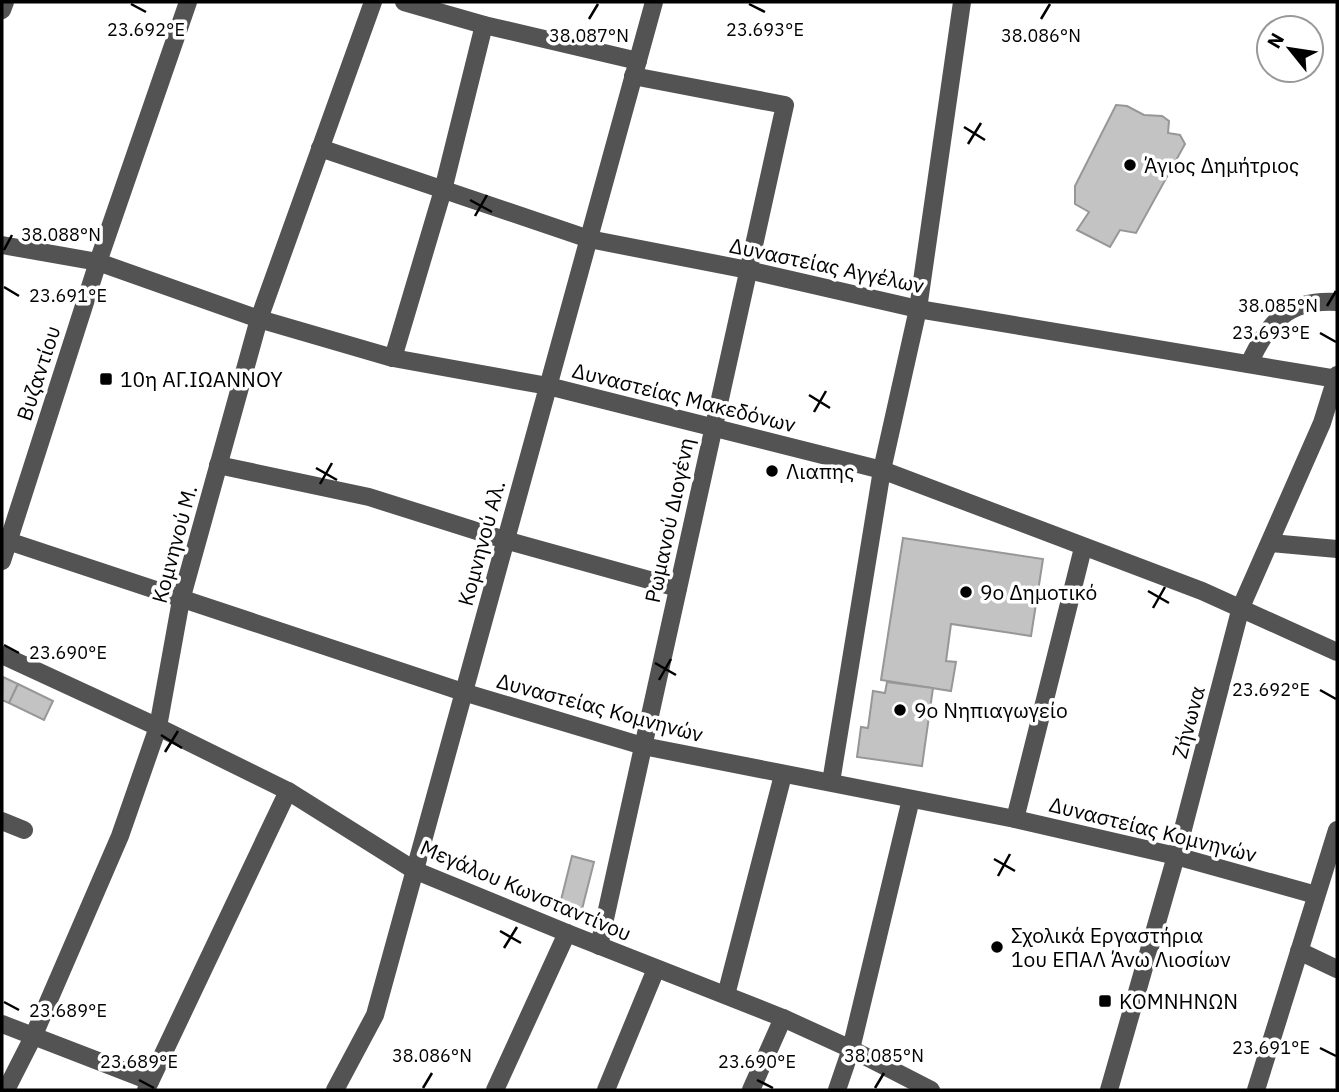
<svg xmlns="http://www.w3.org/2000/svg" width="1339" height="1092" viewBox="0 0 1339 1092" font-family="'IBM Plex Sans',sans-serif">
<rect width="100%" height="100%" fill="#fff"/>
<g fill="#c3c3c3" stroke="#979797" stroke-width="2">
<path d="M1116 105 1127 106 1144 115 1162 116 1169 121 1168 133 1180 135 1185 144 1136 233 1120 230 1110 247 1077 230 1089 212 1075 204V186Z"/>
<path d="M903 538 1043 559 1031 636 951 624 946 661 956 662 951 691 881 680Z"/>
<path d="M3 677 18 684 9 703 2 700Z"/>
<path d="M887 682 933 688 922 766 857 757 861 727 868 728 873 691 885 693Z"/>
<path d="M18 684 53 701 44 720 9 703Z"/>
<path d="M572 856 594 862 580 917 558 912Z"/>
</g>
<g fill="none" stroke-linecap="round" stroke-linejoin="round">
<g stroke="#535353" stroke-width="18">
<path d="M404 2 484 25 638 61"/>
<path d="M2 10 5 2"/>
<path d="M320 148 589 239 748 270 918 309 1337 379"/>
<path d="M2 245 98 262 259 319 393 358 548 386 882 470 1202 591 1337 652"/>
<path d="M393 358 443 190 484 25"/>
<path d="M1249 364C1268 322 1288 299 1337 302"/>
<path d="M218 465 369 497 505 540 678 588"/>
<path d="M8 541 463 692 643 746 1015 819 1176 856 1316 895"/>
<path d="M1271 543 1337 549"/>
<path d="M2 561 98 262 188 2"/>
<path d="M2 655 158 727 288 791 414 870 567 933 783 1018 851 1049 931 1090"/>
<path d="M831 782 882 470 918 309 962 2"/>
<path d="M1015 819 1083 548"/>
<path d="M2 821 24 830"/>
<path d="M599 946 785 105 633 76"/>
<path d="M1299 951 1337 969"/>
<path d="M726 995 783 775"/>
<path d="M2 1024 150 1081"/>
<path d="M6 1090 33 1037 120 836 158 727 181 600 259 319 373 2"/>
<path d="M146 1090 288 791"/>
<path d="M335 1090 375 1015 654 2"/>
<path d="M495 1090 567 933"/>
<path d="M606 1090 656 969"/>
<path d="M751 1090 783 1018"/>
<path d="M837 1090 851 1049 911 799"/>
<path d="M1109 1090 1176 856 1241 607 1322 423 1337 375"/>
<path d="M1256 1090 1337 830"/>
</g>
</g>
<path fill="none" stroke="#000" stroke-width="2.5" d="M131 4 146 12M749 4 765 12M589 19 598 4M1041 19 1050 4M964 127 985 140M968 144 981 123M470 200 492 212M475 216 487 195M4 250 12 235M4 287 19 296M1327 306 1336 291M1320 333 1336 342M809 395 830 408M814 412 826 391M316 468 337 480M320 484 332 463M1148 591 1169 603M1153 608 1165 587M4 645 19 653M655 663 676 675M659 680 671 659M1320 690 1336 699M161 735 182 748M165 752 178 731M994 859 1015 871M998 876 1010 854M500 931 521 943M504 948 517 927M4 1002 19 1010M1320 1048 1336 1056M139 1080 154 1088M757 1080 773 1088M423 1088 432 1073M875 1088 884 1073"/>
<g fill="#000" stroke="#fff" stroke-width="2.5">
<circle cx="1130" cy="165" r="7"/>
<rect x="99" y="372" width="14" height="14" rx="3.5"/>
<circle cx="772" cy="471" r="7"/>
<circle cx="966" cy="592" r="7"/>
<circle cx="900" cy="710" r="7"/>
<circle cx="997" cy="947" r="7"/>
<rect x="1098" y="994" width="14" height="14" rx="3.5"/>
</g>
<g text-anchor="middle" dominant-baseline="central" stroke-width="7" stroke-linejoin="round" paint-order="stroke">
<g font-size="21" fill="#000" stroke="#fff" text-anchor="start">
<text x="1144" y="165">Άγιος Δημήτριος</text>
<text x="120" y="379">10η ΑΓ.ΙΩΑΝΝΟΥ</text>
<text x="786" y="471">Λιαπης</text>
<text x="980" y="592">9ο Δημοτικό</text>
<text x="914" y="710">9ο Νηπιαγωγείο</text>
<text x="1011" y="935">Σχολικά Εργαστήρια<tspan x="1011" dy="24">1ου ΕΠΑΛ Άνω Λιοσίων</tspan></text>
<text x="1119" y="1001">ΚΟΜΝΗΝΩΝ</text>
</g>
<g font-size="21" fill="#000" stroke="#fff">
<text transform="translate(827 265) rotate(12)">Δυναστείας Αγγέλων</text>
<text transform="translate(38 373) rotate(-72)">Βυζαντίου</text>
<text transform="translate(684 397) rotate(14)">Δυναστείας Μακεδόνων</text>
<text transform="translate(669 520) rotate(-78)">Ρωμανού Διογένη</text>
<text transform="translate(481 543) rotate(-75)">Κομνηνού Αλ.</text>
<text transform="translate(174 544) rotate(-75)">Κομνηνού Μ.</text>
<text transform="translate(600 707) rotate(15)">Δυναστείας Κομνηνών</text>
<text transform="translate(1188 722) rotate(-75)">Ζήνωνα</text>
<text transform="translate(1153 829) rotate(14)">Δυναστείας Κομνηνών</text>
<text transform="translate(526 890) rotate(23)">Μεγάλου Κωνσταντίνου</text>
</g>
</g>
<g font-size="18" text-anchor="middle" fill="#000" stroke="#fff" stroke-width="7" stroke-linejoin="round" paint-order="stroke">
<text x="146" y="36">23.692°E</text>
<text x="765" y="36">23.693°E</text>
<text x="589" y="42">38.087°N</text>
<text x="1041" y="42">38.086°N</text>
<text x="61" y="241">38.088°N</text>
<text x="68" y="302">23.691°E</text>
<text x="1278" y="312">38.085°N</text>
<text x="1271" y="339">23.693°E</text>
<text x="68" y="659">23.690°E</text>
<text x="1271" y="696">23.692°E</text>
<text x="68" y="1017">23.689°E</text>
<text x="1271" y="1054">23.691°E</text>
<text x="432" y="1062">38.086°N</text>
<text x="884" y="1062">38.085°N</text>
<text x="139" y="1068">23.689°E</text>
<text x="757" y="1068">23.690°E</text>
</g>
<rect width="1339" height="1092" fill="none" stroke="#000000" stroke-width="7"/>
<g transform="translate(1290 49) rotate(300)"><circle r="33" fill="#ffffff" stroke="#999999" stroke-width="2"/>
<path d="M0-5L12 26L0 18L-12 26Z" fill="#000000"/>
<text y="-10" font-size="19" font-weight="bold" text-anchor="middle" fill="#000000">N</text>
</g>
</svg>
